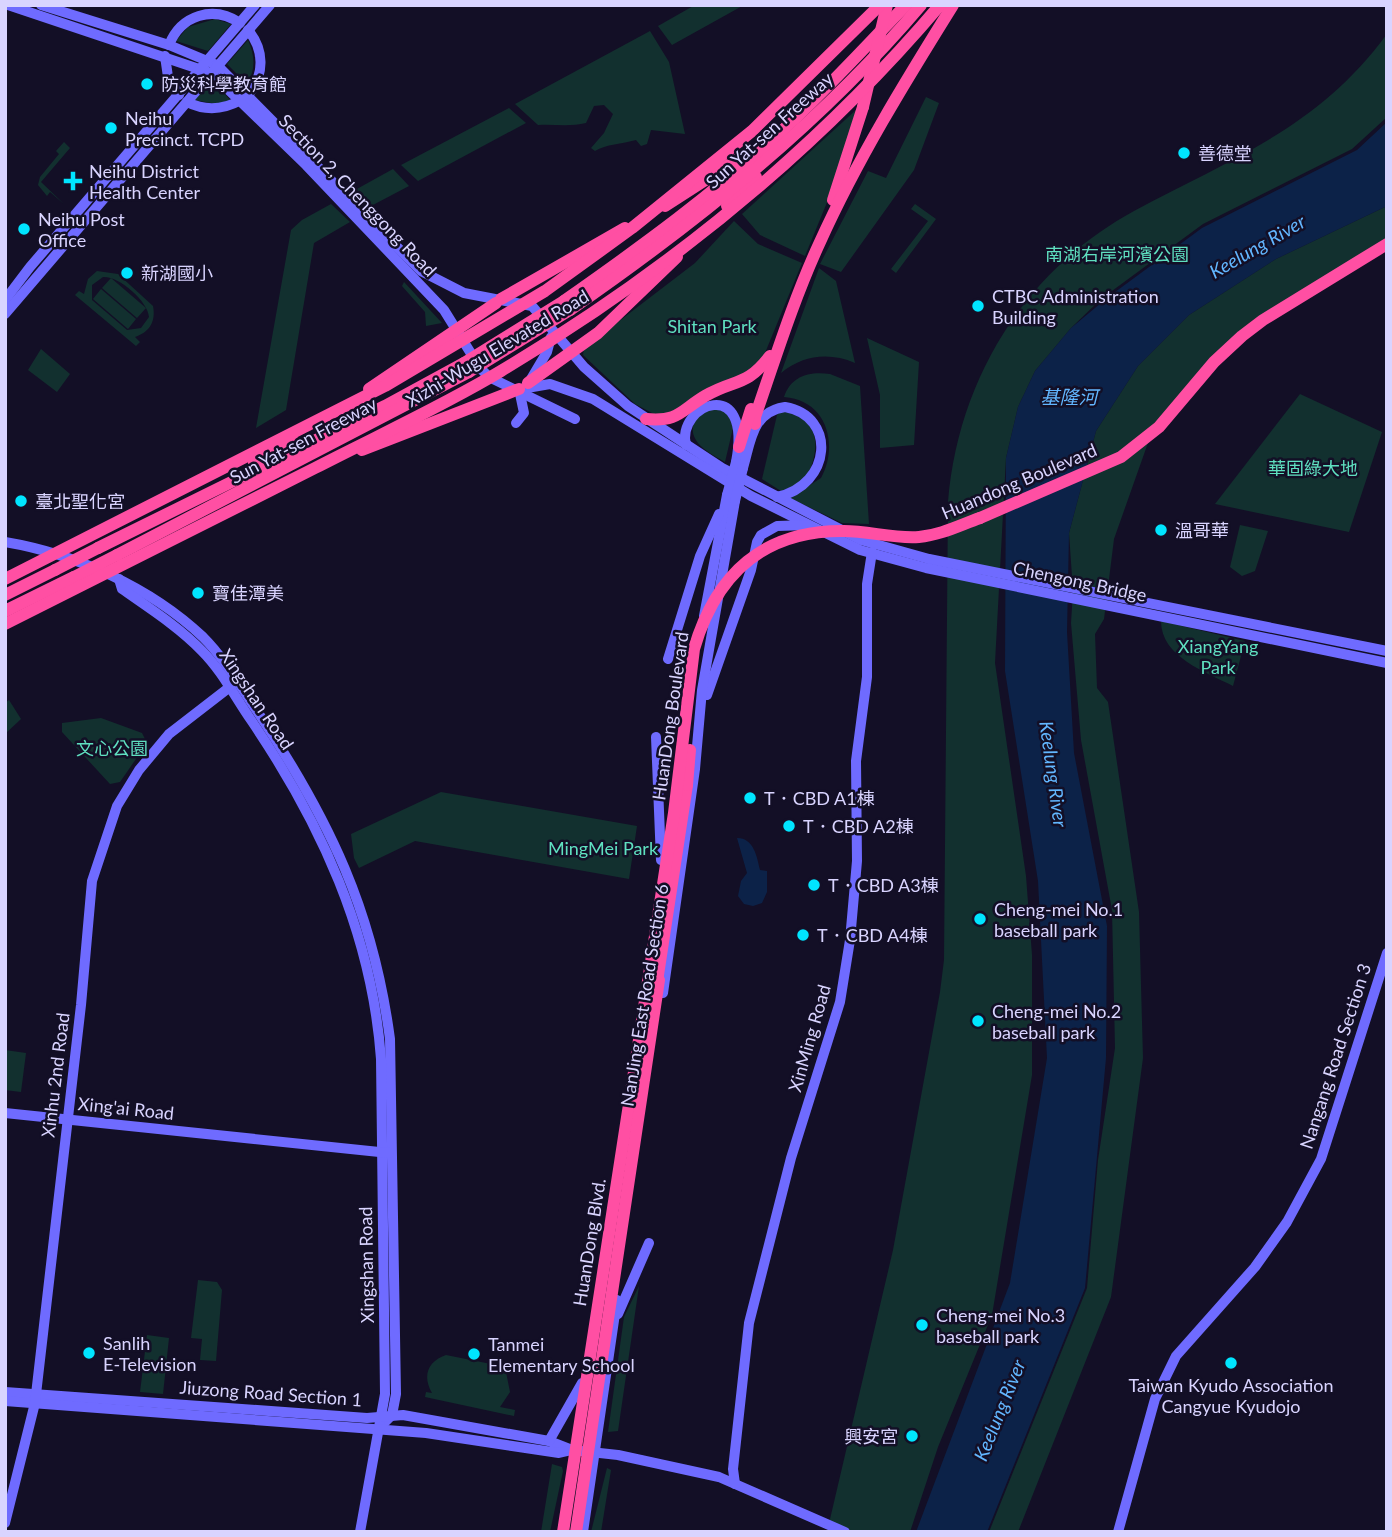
<svg xmlns="http://www.w3.org/2000/svg" width="1392" height="1537" viewBox="0 0 1392 1537" font-family="Lato,'Noto Sans TC',sans-serif">
<rect width="100%" height="100%" fill="#130f26"/>
<g fill="#12302f" fill-rule="evenodd">
<path d="M695 5H744L672 45 658 26Z"/>
<path d="M215 19 231 24 208 51 176 41 188 27Z"/>
<path d="M650 31 669 62 685 134 651 130 647 144 641 146 636 140C622 144 606 144 595 151L591 148 604 133 613 114 604 105 594 106 586 123C570 127 554 124 538 125L515 104Z"/>
<path d="M1387 34V117L1352 149 1203 224 1101 299 1071 328 1035 371 1018 407 1006 458 995 663 1026 876 1032 955V1075L992 1315 938 1447 910 1532H827L893 1250 940 992 944 960 948 502C958 380 1024 271 1134 211 1232 158 1317 129 1387 34Z"/>
<path d="M248 40C255 56 256 69 247 84L227 64Z"/>
<path d="M212 80 230 100 217 104 194 100Z"/>
<path d="M926 97 939 103 914 170 841 272 820 264 868 171 886 178Z"/>
<path d="M509 108 526 123 418 181 401 165Z"/>
<path d="M857 109 828 200 805 256 760 235 742 214Z"/>
<path d="M64 142 70 148 41 182 64 204 50 192 47 196 38 185 40 177 59 154 56 151Z"/>
<path d="M393 169 409 186 371 206 355 190Z"/>
<path d="M331 204 350 222 314 243 286 410 256 428 291 230 302 220Z"/>
<path d="M915 204 936 219 896 273 891 269 928 221 911 209Z"/>
<path d="M1387 206V239L1341 270 1253 320 1149 440 1114 539 1104 619 1095 634 1097 688 1108 702 1139 912 1143 1058 1111 1297 1018 1532H989L1087 1288 1098 1160 1115 1048 1112 910 1081 740 1071 623 1073 591 1069 533 1096 431 1138 366 1189 315 1276 259Z"/>
<path d="M734 221 758 244 802 263 765 353 755 369 676 413 654 414 635 404 583 355 584 348 695 263Z"/>
<path d="M819 268 836 281 855 363C829 352 803 355 781 373Z"/>
<path d="M97 271 118 274 153 306C156 321 150 332 135 337L140 342 136 346 75 295 79 291 84 294 88 279ZM103 277C119 276 148 301 149 317L141 328 127 330 92 300V285Z"/>
<path d="M111 278 146 308 137 318 102 288Z"/>
<path d="M404 282 442 323 426 326 425 312 402 286Z"/>
<path d="M101 289 136 319 128 329 93 299Z"/>
<path d="M867 338 919 362 914 445 880 448V395Z"/>
<path d="M41 349 70 374 57 392 28 370Z"/>
<path d="M830 374 860 386 869 524 842 523 790 498 821 478C839 445 827 400 784 397 791 376 809 371 830 374Z"/>
<path d="M1300 394 1382 432 1349 532 1215 504Z"/>
<path d="M711 408 728 412 733 428 725 462C710 453 685 442 695 419Z"/>
<path d="M778 411C822 416 822 449 804 482L781 491 762 479Z"/>
<path d="M1240 525 1268 531 1255 571 1242 576 1230 567Z"/>
<path d="M1161 621 1245 641 1233 686C1206 672 1161 657 1161 621Z"/>
<path d="M9 700 21 719 5 734V703Z"/>
<path d="M101 718 142 733 147 743 120 782 110 784 62 732V723Z"/>
<path d="M441 792 637 826 629 879 415 841 359 868 354 858 351 834Z"/>
<path d="M5 1050 26 1053 21 1092 5 1090Z"/>
<path d="M198 1280 217 1282 222 1290 216 1361 200 1360 202 1339 191 1338Z"/>
<path d="M639 1286 618 1431 608 1432 624 1317Z"/>
<path d="M147 1335 169 1338 163 1394 140 1392Z"/>
<path d="M446 1355 496 1365 506 1372 510 1392 500 1407 515 1410 514 1416 425 1397 426 1392 432 1393C422 1376 428 1361 446 1355Z"/>
<path d="M552 1464 562 1467 563 1471 550 1532H541Z"/>
<path d="M607 1468 611 1470 601 1532H591Z"/>
</g>
<g fill="#0c2248">
<path d="M1387 122V206L1276 259 1189 315 1138 366 1096 431 1069 533 1067 632 1074 753 1107 926 1106 1058 1085 1288 987 1532H916L1010 1283 1047 1058 1038 881 1005 671 1006 458 1018 407 1035 371 1071 328 1107 298 1202 228 1357 150Z"/>
<path d="M737 838C754 838 757 857 760 870L767 871V892L762 903 753 906 744 904 738 896 741 881 747 873Z"/>
</g>
<g fill="none" stroke-linecap="round" stroke-linejoin="round">
<g stroke="#6f6bff" stroke-width="10">
<path d="M8 5 211 73 306 165 444 310 480 368 489 377 575 419"/>
<path d="M41 5 169 45 217 65 421 271 464 293 532 306 584 367 628 406 722 468 861 540 929 559 1387 651"/>
<path d="M248 30C264 49 265 74 249 94"/>
<path d="M169 45C181 15 213 5 240 23"/>
<path d="M165 56 168 77 179 95"/>
<path d="M187 102C205 111 223 110 241 100"/>
<path d="M5 300 30 267 255 5"/>
<path d="M5 314 270 5"/>
<path d="M531 379 547 352 551 337"/>
<path d="M521 389 550 384 593 399 751 496 860 550 926 568 1387 663"/>
<path d="M516 423 524 413 519 389"/>
<path d="M686 445C676 404 753 374 736 462"/>
<path d="M743 468C751 441 752 412 785 407 837 416 832 485 777 497"/>
<path d="M5 542C76 554 150 587 203 637 226 660 241 688 259 714 330 821 373 911 390 1039L396 1394 392 1415 378 1429"/>
<path d="M119 579 122 589C149 608 179 627 202 651 222 671 235 697 251 720 321 823 372 934 381 1059L385 1394 360 1532"/>
<path d="M704 616 727 495"/>
<path d="M668 659 700 556 719 514"/>
<path d="M707 695 751 570 757 542 761 535 777 526 808 525"/>
<path d="M656 737 661 860"/>
<path d="M663 993 695 769 702 690 735 501"/>
<path d="M5 1113 389 1153"/>
<path d="M618 1314 649 1243"/>
<path d="M5 1392 367 1418 403 1415 549 1441 572 1450"/>
<path d="M5 1401 426 1433 559 1453 572 1450 618 1455 719 1477 845 1532"/>
<path d="M549 1441 582 1383"/>
<path d="M735 1484 733 1469 749 1323 791 1158 840 1002 850 940 857 861 856 761 867 677V584L872 552"/>
<path d="M5 1523 35 1403 81 1005 92 881 117 806 139 770 169 734 235 683"/>
<path d="M583 1532 617 1300"/>
<path d="M1118 1532 1155 1399 1176 1356 1255 1267 1287 1222 1321 1159 1387 953"/>
</g>
<g stroke="#ff4fa3" stroke-width="12">
<path d="M833 200 863 107"/>
<path d="M665 206 741 157"/>
<path d="M727 206 756 177"/>
<path d="M501 299 625 228"/>
<path d="M564 301C641 247 717 192 786 127 828 88 866 46 906 5"/>
<path d="M570 310C697 222 820 124 921 5"/>
<path d="M528 383 598 333 677 257"/>
<path d="M369 389 496 303"/>
<path d="M646 419C679 422 680 411 705 396 736 378 745 388 770 356"/>
<path d="M755 424V417C775 359 794 298 820 242 857 160 905 82 953 5"/>
<path d="M739 447 751 409"/>
<path d="M362 450 519 389"/>
<path d="M254 463 292 439"/>
<path d="M980 518 1121 457 1159 427 1214 362 1242 336 1263 320 1387 244"/>
<path d="M98 548 385 406 464 363"/>
<path d="M117 555 469 372"/>
<path d="M5 595 55 570"/>
<path d="M5 611 74 577"/>
<path d="M656 988 687 785"/>
</g>
<g stroke="#6f6bff" stroke-width="10">
<path d="M727 495 736 462"/>
<path d="M735 501 743 468"/>
</g>
<g stroke="#ff4fa3" stroke-width="12">
<path d="M863 107 887 5"/>
<path d="M464 363 564 301"/>
<path d="M469 372 570 310"/>
<path d="M55 570 98 548"/>
<path d="M74 577 117 555"/>
<path d="M5 579 385 386 545 291 632 228 752 131 880 5"/>
<path d="M5 624C109 572 211 520 315 468 377 436 441 407 501 371 665 273 816 151 940 5"/>
<path d="M687 785 690 750"/>
<path d="M563 1532 674 813 694 649C716 574 764 530 844 531 869 531 894 539 919 537 941 535 960 525 980 518"/>
<path d="M576 1532 659 980"/>
</g>
</g>
<g fill="#00e5ff" stroke="#130f26" stroke-width="2.5">
<circle cx="147" cy="84" r="7"/>
<circle cx="111" cy="128" r="7"/>
<circle cx="1184" cy="153" r="7"/>
<path d="M69.5 170.5h7v7h7v7h-7v7h-7v-7h-7v-7h7z"/>
<circle cx="24" cy="229" r="7"/>
<circle cx="127" cy="273" r="7"/>
<circle cx="978" cy="306" r="7"/>
<circle cx="21" cy="501" r="7"/>
<circle cx="1161" cy="530" r="7"/>
<circle cx="198" cy="593" r="7"/>
<circle cx="750" cy="798" r="7"/>
<circle cx="789" cy="826" r="7"/>
<circle cx="814" cy="885" r="7"/>
<circle cx="980" cy="919" r="7"/>
<circle cx="803" cy="935" r="7"/>
<circle cx="978" cy="1021" r="7"/>
<circle cx="922" cy="1325" r="7"/>
<circle cx="89" cy="1353" r="7"/>
<circle cx="474" cy="1354" r="7"/>
<circle cx="1231" cy="1363" r="7"/>
<circle cx="912" cy="1436" r="7"/>
</g>
<g text-anchor="middle" dominant-baseline="central" stroke-width="5" stroke-linejoin="round" paint-order="stroke">
<g font-size="18" fill="#d9d4ff" stroke="#130f26" text-anchor="start">
<text x="161" y="84">防災科學教育館</text>
<text x="125" y="118">Neihu<tspan x="125" dy="21">Precinct. TCPD</tspan></text>
<text x="1198" y="153">善德堂</text>
<text x="89" y="171">Neihu District<tspan x="89" dy="21">Health Center</tspan></text>
<text x="38" y="219">Neihu Post<tspan x="38" dy="21">Office</tspan></text>
<text x="141" y="273">新湖國小</text>
<text x="992" y="296">CTBC Administration<tspan x="992" dy="21">Building</tspan></text>
<text x="35" y="501">臺北聖化宮</text>
<text x="1175" y="530">溫哥華</text>
<text x="212" y="593">寶佳潭美</text>
<text x="764" y="798">T．CBD A1棟</text>
<text x="803" y="826">T．CBD A2棟</text>
<text x="828" y="885">T．CBD A3棟</text>
<text x="994" y="909">Cheng-mei No.1<tspan x="994" dy="21">baseball park</tspan></text>
<text x="817" y="935">T．CBD A4棟</text>
<text x="992" y="1011">Cheng-mei No.2<tspan x="992" dy="21">baseball park</tspan></text>
<text x="936" y="1315">Cheng-mei No.3<tspan x="936" dy="21">baseball park</tspan></text>
<text x="103" y="1343">Sanlih<tspan x="103" dy="21">E-Television</tspan></text>
<text x="488" y="1344">Tanmei<tspan x="488" dy="21">Elementary School</tspan></text>
<text x="1231" y="1385" text-anchor="middle">Taiwan Kyudo Association<tspan x="1231" dy="21">Cangyue Kyudojo</tspan></text>
<text x="898" y="1436" text-anchor="end">興安宮</text>
</g>
<g font-size="18" fill="#d9d4ff" stroke="#130f26">
<text transform="translate(769 130) rotate(-42)">Sun Yat-sen Freeway</text>
<text transform="translate(358 195) rotate(46)">Section 2, Chenggong Road</text>
<text transform="translate(497 348) rotate(-31)">Xizhi-Wugu Elevated Road</text>
<text transform="translate(303 440) rotate(-28)">Sun Yat-sen Freeway</text>
<text transform="translate(1019 481) rotate(-23)">Huandong Boulevard</text>
<text transform="translate(1080 581) rotate(12)">Chengong Bridge</text>
<text transform="translate(257 699) rotate(56)">Xingshan Road</text>
<text transform="translate(670 716) rotate(-82)">HuanDong Boulevard</text>
<text transform="translate(644 995) rotate(-81)">NanJing East Road Section 6</text>
<text transform="translate(809 1038) rotate(-74)">XinMing Road</text>
<text transform="translate(1335 1056) rotate(-72)">Nangang Road Section 3</text>
<text transform="translate(55 1075) rotate(-83)">Xinhu 2nd Road</text>
<text transform="translate(126 1108) rotate(6)">Xing'ai Road</text>
<text transform="translate(589 1242) rotate(-81)">HuanDong Blvd.</text>
<text transform="translate(366 1265) rotate(-91)">Xingshan Road</text>
<text transform="translate(271 1393) rotate(4)">Jiuzong Road Section 1</text>
</g>
<g font-size="18" fill="#5fe0c0" stroke="#130f26">
<text x="1117" y="254">南湖右岸河濱公園</text>
<text x="712" y="326">Shitan Park</text>
<text x="1313" y="468">華固綠大地</text>
<text x="1218" y="646">XiangYang<tspan x="1218" dy="21">Park</tspan></text>
<text x="112" y="748">文心公園</text>
<text x="603" y="848">MingMei Park</text>
</g>
<g font-size="19" font-style="italic" fill="#62b6ff" stroke="#130f26">
<text transform="translate(1257 246) rotate(-30)">Keelung River</text>
<text x="1069" y="396">基隆河</text>
<text transform="translate(1054 774) rotate(82)">Keelung River</text>
<text transform="translate(999 1410) rotate(-68)">Keelung River</text>
</g>
</g>
<rect width="1392" height="1537" fill="none" stroke="#d9d4ff" stroke-width="14"/>
</svg>
